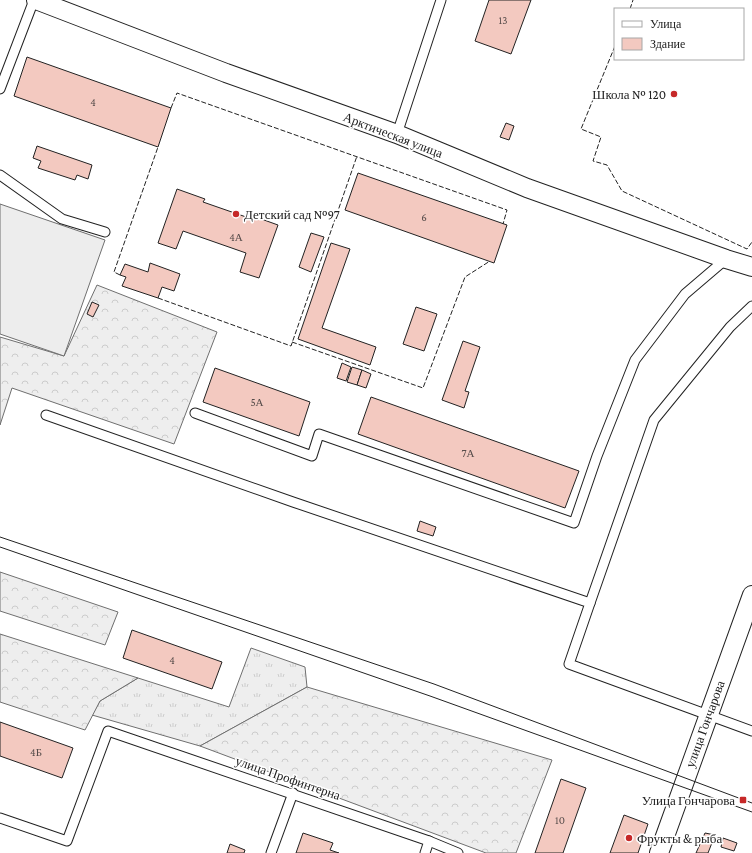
<svg xmlns="http://www.w3.org/2000/svg" width="752" height="853" viewBox="0 0 752 853" font-family="'Crimson Pro',serif">
<defs>
<pattern id="grass-tufts" width="24" height="20" patternUnits="userSpaceOnUse"><rect width="24" height="20" fill="#eee"/><path d="M3 7l-1-3M5 7V3M7 7l1-3M15 17l-1-3M17 17v-4M19 17l1-3" fill="none" stroke="#ccc"/></pattern>
<pattern id="forest-crowns" width="20" height="18" patternUnits="userSpaceOnUse"><rect width="20" height="18" fill="#eee"/><path d="M2 6a3 3 0 1 1 6 0M12 15a3 3 0 1 1 6 0" fill="none" stroke="#ccc"/></pattern>
</defs>
<rect width="100%" height="100%" fill="#fff"/>
<path fill="url(#grass-tufts)" stroke="#6f6f6f" d="M251 648 305 667 307 687 200 746 92 715 100 701 138 678 229 707Z"/>
<g fill="url(#forest-crowns)" stroke="#6f6f6f">
<path d="M97 285 217 332 174 444 12 388 0 425V337L64 356Z"/>
<path d="M0 572 118 612 105 645 0 611Z"/>
<path d="M0 634 138 678 100 701 85 730 0 702Z"/>
<path d="M307 687 552 760 516 853H486L200 746Z"/>
</g>
<path fill="#ededed" stroke="#6f6f6f" d="M0 204 105 240 64 356 0 334Z"/>
<g fill="#f3c9c0" stroke="#222">
<path d="M489 0H531L511 54 475 41Z"/>
<path d="M27 57 171 108 158 147 14 96Z"/>
<path d="M506 123 514 126 509 140 500 137Z"/>
<path d="M37 146 92 165 88 179 77 175 75 180 38 168 41 161 33 158Z"/>
<path d="M358 173 507 225 494 263 345 210Z"/>
<path d="M177 189 205 199 203 202 249 218 250 215 278 225 259 278 240 272 246 253 183 231 176 249 158 243Z"/>
<path d="M311 233 324 237 311 272 299 267Z"/>
<path d="M331 243 350 249 322 328 376 347 370 365 298 339Z"/>
<path d="M150 263 180 274 174 291 162 287 158 298 122 286 126 277 120 275 125 264 148 272Z"/>
<path d="M92 302 99 305 93 317 87 314Z"/>
<path d="M416 307 437 314 424 351 403 344Z"/>
<path d="M463 341 480 347 465 391 469 392 464 408 442 400Z"/>
<path d="M342 363 351 367 346 381 337 378Z"/>
<path d="M352 367 362 370 357 385 347 382Z"/>
<path d="M215 368 310 402 299 436 203 402Z"/>
<path d="M362 370 371 374 366 388 357 385Z"/>
<path d="M371 397 579 471 565 508 358 434Z"/>
<path d="M420 521 436 527 433 536 417 531Z"/>
<path d="M132 630 222 662 212 689 123 658Z"/>
<path d="M0 722 73 748 62 778 0 756Z"/>
<path d="M561 779 586 788 563 853H535Z"/>
<path d="M624 815 648 824 638 853H610Z"/>
<path d="M303 833 333 843 330 850 339 853H296Z"/>
<path d="M705 833 715 835 708 853H696Z"/>
<path d="M723 838 737 843 734 851 721 847Z"/>
<path d="M230 844 245 850 244 853H227Z"/>
</g>
<g fill="none" stroke-linecap="round" stroke-linejoin="round">
<g stroke="#222" stroke-width="11">
<g id="service">
<path d="M0 89 34 0"/>
<path d="M397 134 441 0"/>
<path d="M0 175 62 219 105 232"/>
<path d="M195 413 312 456 319 434 574 523 597 456 635 360 685 294 726 259"/>
<path d="M46 415 293 502 590 603 569 664 752 731"/>
<path d="M590 603 654 420 730 327 752 306"/>
<path d="M0 818 67 841 108 731 429 841 458 853"/>
<path d="M271 853 293 793"/>
<path d="M425 853 429 841"/>
</g>
</g>
<g stroke="#222" stroke-width="20">
<g id="minor">
<path d="M36 0 226 73 397 134 527 188 726 259 752 267"/>
<path d="M659 853 752 595"/>
</g>
</g>
<use href="#service" stroke="#fff" stroke-width="9"/>
<use href="#minor" stroke="#fff" stroke-width="18"/>
<g stroke="#222" stroke-width="1">
<path d="M0 537 434 684 752 803"/>
<path d="M0 547 430 696 752 812"/>
</g>
<g stroke="#222" stroke-width="1" stroke-dasharray="5 2" stroke-linecap="butt">
<path d="M630 9 633 0"/>
<path d="M615 46 581 129 601 137 593 161 607 165 622 191 747 249 752 242"/>
<path d="M171 108 177 93 507 210 503 224"/>
<path d="M120 275 114 272 158 147"/>
<path d="M158 298 291 346 357 156"/>
<path d="M292 342 423 388 465 277 490 261"/>
</g>
</g>
<g fill="#c62828" stroke="#fff" stroke-width="1.5">
<circle cx="674" cy="94" r="4"/>
<circle cx="236" cy="214" r="4"/>
<rect x="739" y="796" width="8" height="8" rx="2"/>
<circle cx="629" cy="838" r="4"/>
</g>
<g text-anchor="middle" dominant-baseline="central" stroke-width="3" stroke-linejoin="round" paint-order="stroke">
<g font-size="11" fill="#564c4a">
<text x="503" y="20">13</text>
<text x="93" y="102">4</text>
<text x="424" y="217">6</text>
<text x="236" y="237">4А</text>
<text x="257" y="402">5А</text>
<text x="468" y="453">7А</text>
<text x="172" y="660">4</text>
<text x="36" y="752">4Б</text>
<text x="560" y="820">10</text>
</g>
<g font-size="13" fill="#222" stroke="#fff" text-anchor="end">
<text x="666" y="94">Школа № 120</text>
<text x="244" y="214" text-anchor="start">Детский сад №97</text>
<text x="735" y="800">Улица Гончарова</text>
<text x="637" y="838" text-anchor="start">Фрукты &amp; рыба</text>
</g>
<g font-size="13" fill="#222" stroke="#fff">
<text transform="translate(393 135) rotate(21)">Арктическая улица</text>
<text transform="translate(705 724) rotate(-70)">улица Гончарова</text>
<text transform="translate(288 778) rotate(19)">улица Профинтерна</text>
</g>
</g>
<rect x="614" y="8" width="130" height="52" fill="#ffffff" stroke="#a7a7a7"/>
<rect x="622" y="21" width="20" height="6" fill="#ffffff" stroke="#a7a7a7"/>
<text x="650" y="28" font-size="12" fill="#222222">Улица</text>
<rect x="622" y="38" width="20" height="12" fill="#f3c9c0" stroke="#a7a7a7"/>
<text x="650" y="48" font-size="12" fill="#222222">Здание</text>
</svg>
